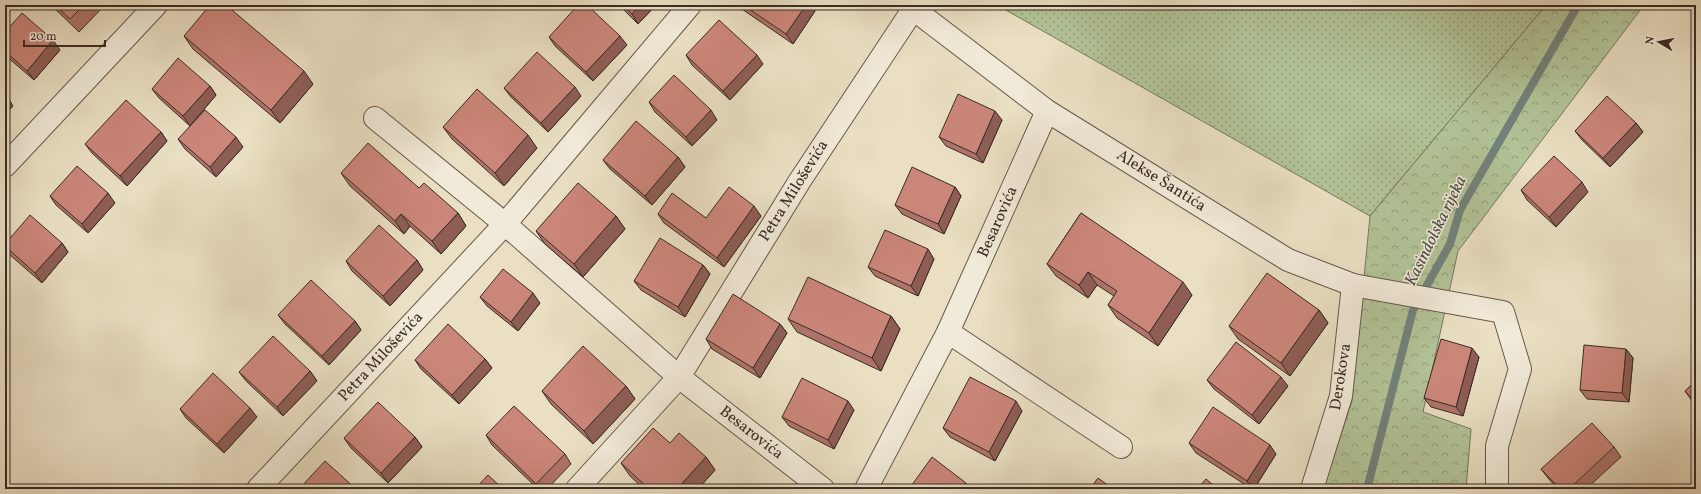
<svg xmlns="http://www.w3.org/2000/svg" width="1701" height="494" viewBox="0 0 1701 494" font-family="Vollkorn,serif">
<defs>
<pattern id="grass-dots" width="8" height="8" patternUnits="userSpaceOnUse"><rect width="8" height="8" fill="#b2c397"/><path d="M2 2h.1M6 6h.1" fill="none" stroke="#929f7b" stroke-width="1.8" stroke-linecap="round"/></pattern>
<pattern id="forest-crowns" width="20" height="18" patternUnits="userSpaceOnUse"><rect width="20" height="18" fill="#b2c397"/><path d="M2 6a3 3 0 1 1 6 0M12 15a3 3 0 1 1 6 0" fill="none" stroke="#929f7b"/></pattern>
</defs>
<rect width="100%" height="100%" fill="#eadfc3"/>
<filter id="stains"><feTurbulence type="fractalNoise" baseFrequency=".005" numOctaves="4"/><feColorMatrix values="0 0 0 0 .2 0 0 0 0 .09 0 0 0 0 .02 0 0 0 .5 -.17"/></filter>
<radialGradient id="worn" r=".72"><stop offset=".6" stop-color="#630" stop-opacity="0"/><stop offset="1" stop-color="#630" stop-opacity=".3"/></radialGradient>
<path fill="url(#grass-dots)" stroke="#76785e" d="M997 5H1546L1370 216Z"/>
<path fill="url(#forest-crowns)" stroke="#76785e" d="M1546 5H1644L1458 251 1423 412 1471 429 1466 489H1323L1352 401 1370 216Z"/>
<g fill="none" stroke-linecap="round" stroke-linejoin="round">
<path stroke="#72827c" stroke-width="8" d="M1367 489 1413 310 1450 244 1460 210 1578 5"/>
<g stroke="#65594d" stroke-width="24">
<g id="minor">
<path d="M908 5 1047 111 1288 260 1353 285 1503 312 1520 369 1497 446V489"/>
<path d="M375 118 505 224 679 377 823 489"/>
<path d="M5 166 156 5"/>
<path d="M948 332 1121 447"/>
<path d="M258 489 505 224 690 5"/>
<path d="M577 489 679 377 799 182 914 8"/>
<path d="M866 489 948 332 1047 111"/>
<path d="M1312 489 1341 396 1353 285"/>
</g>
</g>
<use href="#minor" stroke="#f1ead8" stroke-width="22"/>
</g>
<g fill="#af7369" stroke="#392c26">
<path d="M51 5H105L79 32Z"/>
<path d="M619 5H656L638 24Z"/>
<path d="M736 5H812L815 11 793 44Z"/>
<path d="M5 32 60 50 34 80 5 55Z"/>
<path d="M184 36 313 84 280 123 193 49Z"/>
<path d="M549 37 627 45 593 81 555 46Z"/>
<path d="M686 55 763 64 730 100 692 65Z"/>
<path d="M210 86 216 95 190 126 159 98 152 89Z"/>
<path d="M504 88 581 96 548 132 511 97Z"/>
<path d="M649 102 717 120 692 146 655 112Z"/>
<path d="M1002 120 983 163 946 146 939 137Z"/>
<path d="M1636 123 1643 132 1610 167 1582 140 1575 131Z"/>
<path d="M443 127 537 148 504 186 452 139Z"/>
<path d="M161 132 167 141 127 186 92 153 85 144Z"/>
<path d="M178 139 243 147 216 177 185 149Z"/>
<path d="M678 157 685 167 652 205 610 169 603 160Z"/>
<path d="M341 173 419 188 458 213 466 226 441 254 410 226 404 234 350 186Z"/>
<path d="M955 187 961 196 944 234 902 214 895 205Z"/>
<path d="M1521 190 1588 192 1556 227 1527 200Z"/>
<path d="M50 196 115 203 88 233 56 205Z"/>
<path d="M1081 213 1192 295 1158 346 1117 318 1108 305 1114 296 1097 285 1088 298 1056 276 1047 264Z"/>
<path d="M658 214 706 218 761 216 724 267 664 223Z"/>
<path d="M616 216 625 229 583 277 545 244 536 231Z"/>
<path d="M62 243 68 252 42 283 10 255 5 247V244Z"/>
<path d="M934 259 918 296 875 276 868 267Z"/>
<path d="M417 260 423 270 390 306 352 271 346 261Z"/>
<path d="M703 265 710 274 685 317 641 290 634 281Z"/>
<path d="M480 297 540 303 518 331 487 306Z"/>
<path d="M1319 310 1328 323 1290 376 1238 339 1229 326Z"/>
<path d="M278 315 355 321 361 330 329 365 285 324Z"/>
<path d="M891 316 900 329 881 371 797 332 788 319Z"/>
<path d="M780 324 787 333 760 378 712 349 706 339Z"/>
<path d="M1626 349 1633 358 1629 402 1587 399 1580 390Z"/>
<path d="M1479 357 1463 416 1431 407 1424 398Z"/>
<path d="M485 359 492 368 459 404 421 369 415 360Z"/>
<path d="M310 371 317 381 283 416 246 381 239 372Z"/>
<path d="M1207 380 1288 386 1259 424 1214 389Z"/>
<path d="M1696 381V405L1692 401 1685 391Z"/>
<path d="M626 386 635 399 593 444 551 404 542 391Z"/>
<path d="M180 409 257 417 224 453 186 418Z"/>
<path d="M854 410 834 449 789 426 782 417Z"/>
<path d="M1022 411 995 461 950 437 943 428Z"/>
<path d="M486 435 565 454 571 464 547 489H538L492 445Z"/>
<path d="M415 437 422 447 388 483 351 448 344 438Z"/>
<path d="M670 443 706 457 715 470 698 489H644L630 476 621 463Z"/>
<path d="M1189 443 1276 454 1254 489H1252L1196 453Z"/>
<path d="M1614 447 1621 457 1586 489H1558L1548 478 1541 469Z"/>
</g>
<g fill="#8e5e55" stroke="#392c26">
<path d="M640 5H656L638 24 632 14Z"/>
<path d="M806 5H812L815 11 793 44 786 34Z"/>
<path d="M620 36 627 45 593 81 586 72Z"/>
<path d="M53 40 60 50 34 80 27 71Z"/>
<path d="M757 55 763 64 730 100 723 91Z"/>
<path d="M304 71 313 84 280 123 271 110Z"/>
<path d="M210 86 216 95 190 126 183 116Z"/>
<path d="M575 87 581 96 548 132 541 123Z"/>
<path d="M7 96 13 106 5 115V98Z"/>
<path d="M711 110 717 120 692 146 686 137Z"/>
<path d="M995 111 1002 120 983 163 976 154Z"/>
<path d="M1636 123 1643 132 1610 167 1603 158Z"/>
<path d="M161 132 167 141 127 186 120 176Z"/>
<path d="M528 135 537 148 504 186 495 173Z"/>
<path d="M236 137 243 147 216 177 210 167Z"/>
<path d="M678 157 685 167 652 205 645 196Z"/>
<path d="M1582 182 1588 192 1556 227 1549 217Z"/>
<path d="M955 187 961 196 944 234 938 224Z"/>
<path d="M108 193 115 203 88 233 82 224Z"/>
<path d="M754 206 761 216 724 267 717 258Z"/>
<path d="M458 213 466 226 441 254 432 241Z"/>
<path d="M401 214 410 226 404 234 395 221Z"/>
<path d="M616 216 625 229 583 277 574 264Z"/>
<path d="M62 243 68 252 42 283 35 273Z"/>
<path d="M928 249 934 259 918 296 911 286Z"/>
<path d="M417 260 423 270 390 306 383 296Z"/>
<path d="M703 265 710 274 685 317 678 307Z"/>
<path d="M1088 272 1097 285 1088 298 1079 285Z"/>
<path d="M1183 282 1192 295 1158 346 1149 333Z"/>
<path d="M533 293 540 303 518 331 511 322Z"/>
<path d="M1319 310 1328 323 1290 376 1281 363Z"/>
<path d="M891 316 900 329 881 371 872 358Z"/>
<path d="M355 321 361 330 329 365 322 356Z"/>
<path d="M780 324 787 333 760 378 753 368Z"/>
<path d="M1472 348 1479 357 1463 416 1456 407Z"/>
<path d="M1626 349 1633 358 1629 402 1622 393Z"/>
<path d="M485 359 492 368 459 404 452 395Z"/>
<path d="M310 371 317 381 283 416 277 407Z"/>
<path d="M1281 377 1288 386 1259 424 1252 415Z"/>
<path d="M626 386 635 399 593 444 584 431Z"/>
<path d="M848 401 854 410 834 449 828 440Z"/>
<path d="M1016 401 1022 411 995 461 989 452Z"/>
<path d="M250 408 257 417 224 453 217 444Z"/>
<path d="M415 437 422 447 388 483 381 473Z"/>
<path d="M1270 445 1276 454 1254 489H1252L1247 481Z"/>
<path d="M706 457 715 470 698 489H677Z"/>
<path d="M966 483 970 489H961Z"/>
</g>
<g fill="#cb867a" stroke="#392c26">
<path d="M55 5H84L70 19Z"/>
<path d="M210 5H226L304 71 271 110 184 36Z"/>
<path d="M578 5H587L620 36 586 72 549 37Z"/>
<path d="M622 5H640L632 14Z"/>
<path d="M743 5H806L786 34Z"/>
<path d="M22 13 53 40 27 71 5 51V32Z"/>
<path d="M719 20 757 55 723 91 686 55Z"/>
<path d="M537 52 575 87 541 123 504 88Z"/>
<path d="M178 58 210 86 183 116 152 89Z"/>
<path d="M674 75 711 110 686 137 649 102Z"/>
<path d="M477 89 528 135 495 173 443 127Z"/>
<path d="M958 94 995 111 976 154 939 137Z"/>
<path d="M1607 96 1636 123 1603 158 1575 131Z"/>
<path d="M126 100 161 132 120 176 85 144Z"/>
<path d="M205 110 236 137 210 167 178 139Z"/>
<path d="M636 121 678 157 645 196 603 160Z"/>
<path d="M368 143 419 188 424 183 458 213 432 241 401 214 395 221 341 173Z"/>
<path d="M1554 156 1582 182 1549 217 1521 190Z"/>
<path d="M77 166 108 193 82 224 50 196Z"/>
<path d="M912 167 955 187 938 224 895 205Z"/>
<path d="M578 183 616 216 574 264 536 231Z"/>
<path d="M729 187 754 206 717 258 658 214 672 193 706 218Z"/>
<path d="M1081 213 1183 282 1149 333 1108 305 1117 291 1088 272 1079 285 1047 264Z"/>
<path d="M30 215 62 243 35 273 5 246V244Z"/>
<path d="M379 225 417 260 383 296 346 261Z"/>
<path d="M885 230 928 249 911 286 868 267Z"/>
<path d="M660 238 703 265 678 307 634 281Z"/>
<path d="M503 269 533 293 511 322 480 297Z"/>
<path d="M1267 273 1319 310 1281 363 1229 326Z"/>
<path d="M808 277 891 316 872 358 788 319Z"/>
<path d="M311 280 355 321 322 356 278 315Z"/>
<path d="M733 294 780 324 753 368 706 339Z"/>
<path d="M448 324 485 359 452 395 415 360Z"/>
<path d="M273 336 310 371 277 407 239 372Z"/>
<path d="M1441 339 1472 348 1456 407 1424 398Z"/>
<path d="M1236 342 1281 377 1252 415 1207 380Z"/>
<path d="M1584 345 1626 349 1622 393 1580 390Z"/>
<path d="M583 346 626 386 584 431 542 391Z"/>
<path d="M213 373 250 408 217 444 180 409Z"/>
<path d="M970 377 1016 401 989 452 943 428Z"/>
<path d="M802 378 848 401 828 440 782 417Z"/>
<path d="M1696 381V403L1685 391Z"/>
<path d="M378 402 415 437 381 473 344 438Z"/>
<path d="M514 406 565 454 536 484 486 435Z"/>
<path d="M1213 407 1270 445 1247 481 1189 443Z"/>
<path d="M1592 423 1614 447 1569 489H1560L1541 469Z"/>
<path d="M653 428 670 443 679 433 706 457 677 489H649L621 463Z"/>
<path d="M932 457 966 483 961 489H909Z"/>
<path d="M325 461 356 489H299Z"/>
<path d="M488 475 503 489H475Z"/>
<path d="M1098 478 1113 489H1090Z"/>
<path d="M1206 479 1218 489H1197Z"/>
</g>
<g text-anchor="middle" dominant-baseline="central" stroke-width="3" stroke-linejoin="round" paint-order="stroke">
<g font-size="16" fill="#392c26" stroke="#f1ead8">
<text transform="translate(1161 181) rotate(32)">Alekse Šantića</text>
<text transform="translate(794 191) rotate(-58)">Petra Miloševića</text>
<text transform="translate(998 222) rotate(-66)">Besarovića</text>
<text transform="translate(381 357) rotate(-47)">Petra Miloševića</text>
<text transform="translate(1341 377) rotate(-81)">Derokova</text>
<text transform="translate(751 433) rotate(38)">Besarovića</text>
</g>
<g font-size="17" font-style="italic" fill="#51504a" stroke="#f1ead8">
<text transform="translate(1436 231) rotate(-64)">Kasindolska rijeka</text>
</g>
</g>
<rect width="1701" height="494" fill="none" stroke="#eadfc3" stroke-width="20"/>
<rect x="6" y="6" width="1689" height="482" fill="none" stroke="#392c26" stroke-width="2"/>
<rect x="10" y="10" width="1681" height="474" fill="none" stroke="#392c26"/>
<g transform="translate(1659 42) rotate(280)" stroke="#f1ead8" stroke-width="3" paint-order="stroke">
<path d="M0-3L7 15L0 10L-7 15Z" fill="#392c26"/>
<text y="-6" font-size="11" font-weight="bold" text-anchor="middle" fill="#392c26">N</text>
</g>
<path d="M24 40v6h81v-6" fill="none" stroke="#392c26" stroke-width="2"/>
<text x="30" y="40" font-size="12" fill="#392c26" stroke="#f1ead8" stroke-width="3" paint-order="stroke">20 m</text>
<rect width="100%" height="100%" filter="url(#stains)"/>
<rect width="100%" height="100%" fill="url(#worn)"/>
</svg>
